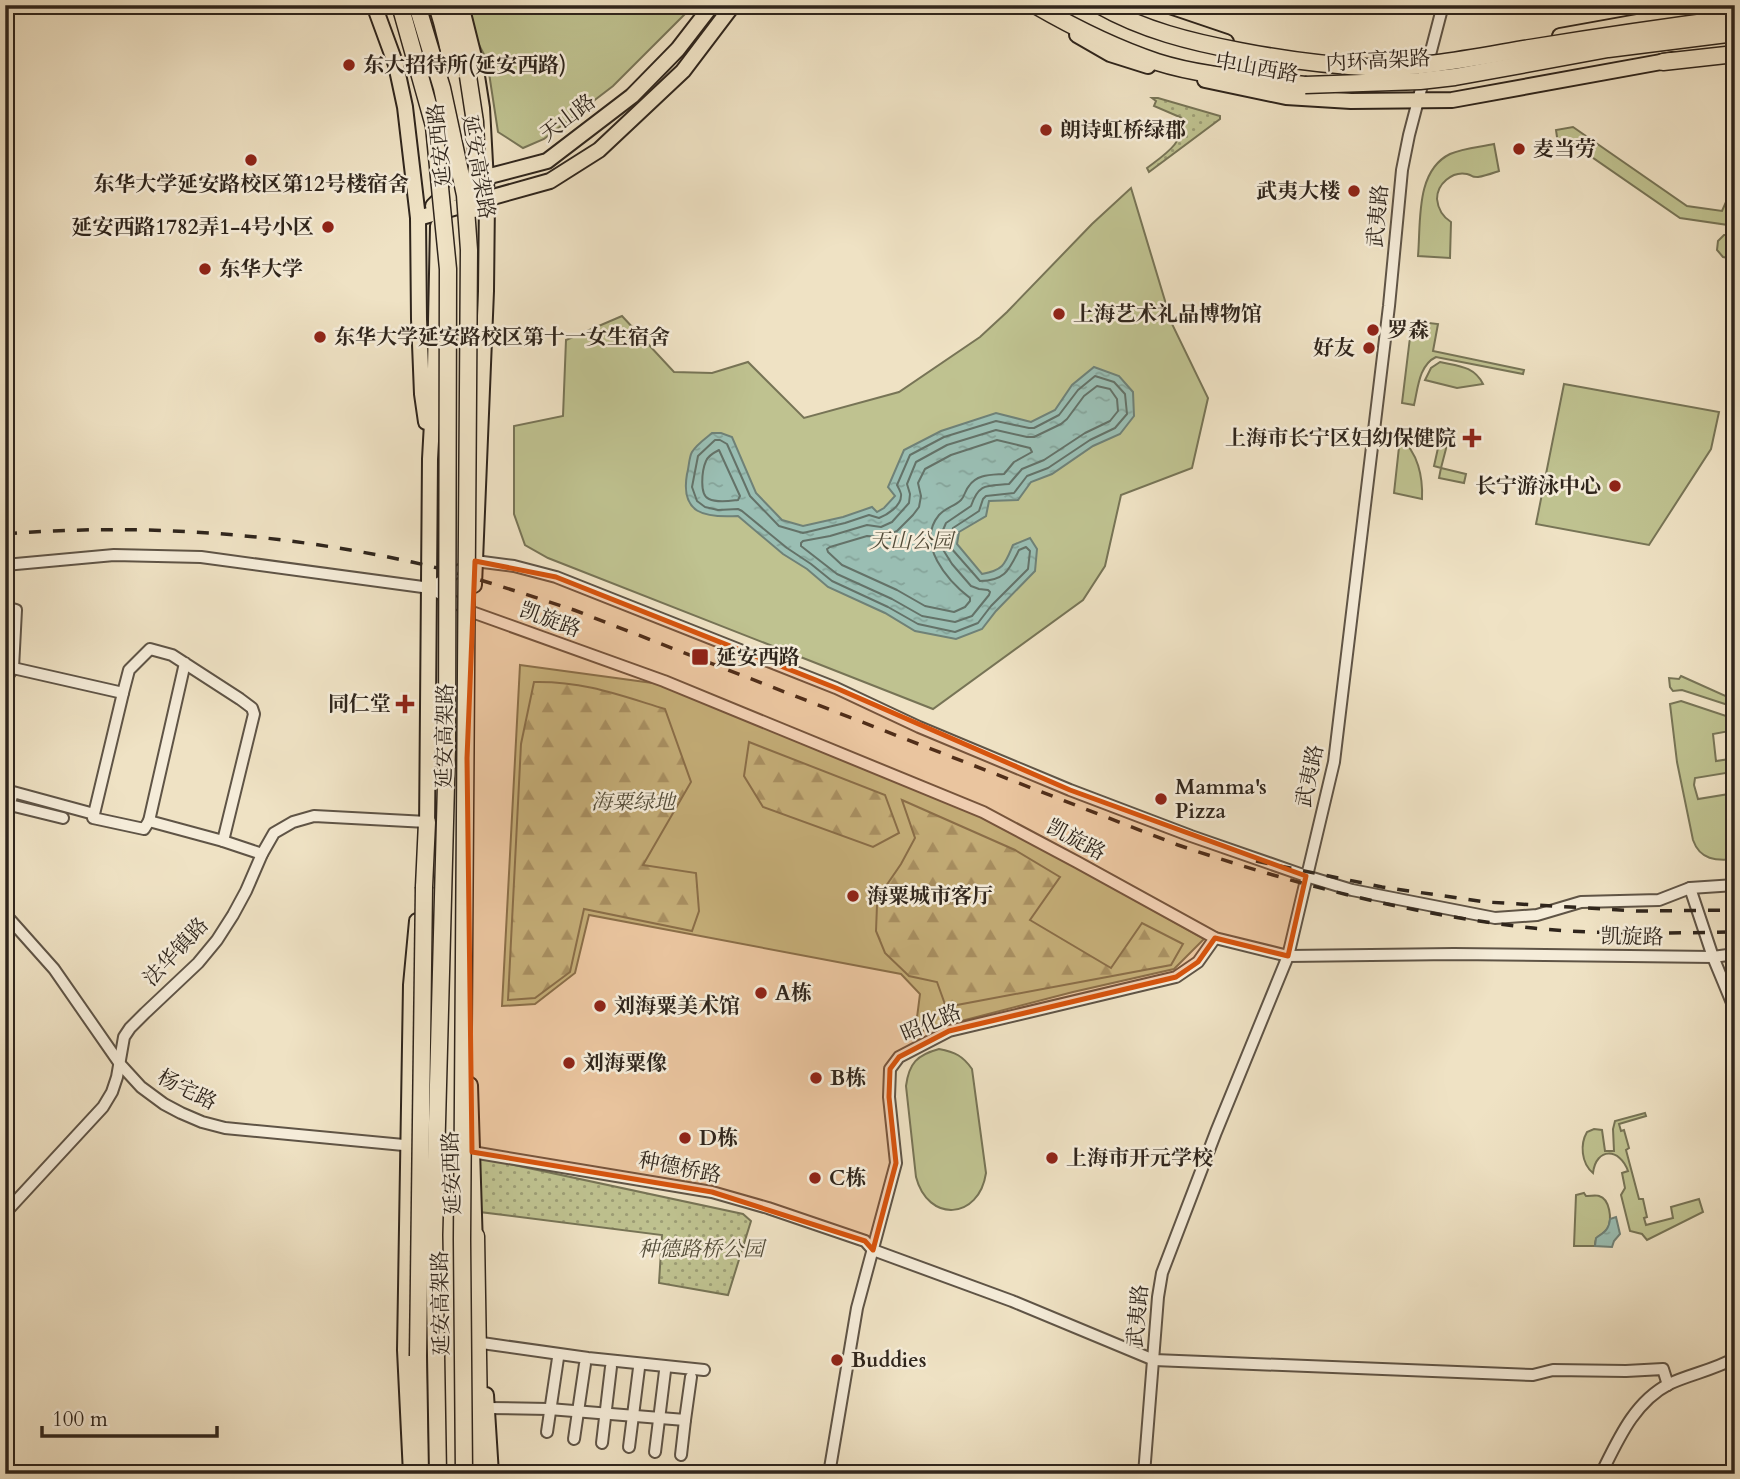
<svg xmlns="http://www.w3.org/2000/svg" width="1740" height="1479" viewBox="0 0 1740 1479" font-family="Cardo,'Noto Serif SC',serif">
<defs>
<pattern id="forest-firs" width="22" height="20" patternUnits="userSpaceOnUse" patternTransform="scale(1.75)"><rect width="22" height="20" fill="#bfc290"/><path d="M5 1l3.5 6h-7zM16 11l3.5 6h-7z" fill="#9c9d75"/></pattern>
<pattern id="garden-dots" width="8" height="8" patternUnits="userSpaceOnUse" patternTransform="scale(1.75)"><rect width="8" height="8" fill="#bfc290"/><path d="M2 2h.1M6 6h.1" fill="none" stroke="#9c9d75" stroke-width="1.8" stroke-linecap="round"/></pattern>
<pattern id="water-ripples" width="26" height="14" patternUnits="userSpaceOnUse" patternTransform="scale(1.75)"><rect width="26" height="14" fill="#9abeb3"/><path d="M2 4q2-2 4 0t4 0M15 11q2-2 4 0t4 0" fill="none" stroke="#85a399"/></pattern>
</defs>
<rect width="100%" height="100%" fill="#efe2c4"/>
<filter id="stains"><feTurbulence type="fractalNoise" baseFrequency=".00286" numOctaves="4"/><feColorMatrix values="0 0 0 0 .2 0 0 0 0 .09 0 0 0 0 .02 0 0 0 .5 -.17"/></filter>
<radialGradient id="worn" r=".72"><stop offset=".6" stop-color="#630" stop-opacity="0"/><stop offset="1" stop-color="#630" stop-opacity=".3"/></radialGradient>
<g fill="#bfc290" stroke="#777456" stroke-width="2">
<path d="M458 5H694L613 86 544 139 523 148 498 132 487 60Z"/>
<path d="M1573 127 1687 206 1722 211 1726 202 1735 201V226L1680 218 1567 140 1562 147 1558 144 1556 130Z"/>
<path d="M1494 144 1499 171C1493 173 1485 176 1478 177 1469 177 1475 176 1467 174 1452 171 1437 184 1437 199 1438 209 1443 217 1451 222L1450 258 1418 256C1421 223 1415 171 1450 154 1463 148 1480 147 1494 144Z"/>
<path d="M1131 188 1172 324 1208 398 1192 468 1121 495 1105 566 1083 600 933 709 548 558 525 545 514 514V426L563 416 566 340 622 316 674 372 712 373 748 362 804 418 899 392 980 337 1007 312 1092 224Z"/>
<path d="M1724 235H1729L1735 237V256L1728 258 1723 257 1717 250 1718 241Z"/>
<path d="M1412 321 1438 324 1433 351 1524 370 1523 374 1436 357C1419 365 1418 388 1414 405L1402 403Z"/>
<path d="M1440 362C1458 366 1474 366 1483 384L1457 388 1425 380 1431 368Z"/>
<path d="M1564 384 1719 412 1711 449 1649 545 1536 524Z"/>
<path d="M1400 438C1418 452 1423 477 1422 499L1394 493Z"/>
<path d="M1440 439 1448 441 1441 468 1466 474 1464 483 1439 478 1441 468 1434 466Z"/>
<path d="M520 665 660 684 982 814 1204 939 1174 969 1073 992 915 1033 920 994 901 974 589 915 575 973 535 1004 502 1006Z"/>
<path d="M1681 676 1732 699 1735 698V706H1731L1682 690 1673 691 1670 687 1669 678 1679 679Z"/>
<path d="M1681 701 1729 717H1733L1735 719V730L1713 734 1716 761 1730 759 1732 772 1695 778 1694 785 1698 799 1735 793V859C1716 861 1700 860 1693 840L1677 762 1670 704Z"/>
<path d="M939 1049C955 1052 963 1056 972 1069L986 1173C979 1220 928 1223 916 1177L906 1086C909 1063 917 1055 939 1049Z"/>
<path d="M1645 1113 1646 1116 1619 1124 1621 1131 1624 1130 1629 1148 1626 1150 1639 1199H1643L1647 1217 1644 1218 1646 1225 1673 1218 1671 1207 1699 1199 1703 1212 1647 1240 1642 1234 1630 1231 1621 1195 1625 1188 1622 1173 1628 1171C1620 1148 1596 1147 1593 1173 1581 1163 1580 1144 1587 1132L1594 1129 1602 1130 1605 1151H1614L1613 1129 1615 1121Z"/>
<path d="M1584 1193 1586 1196C1587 1196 1598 1195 1599 1196 1610 1199 1612 1219 1608 1228 1603 1238 1595 1232 1595 1246H1574L1576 1195Z"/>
</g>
<g fill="url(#forest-firs)" stroke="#777456" stroke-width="2">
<path d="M534 682C583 681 619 695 665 709L691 782 643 865 696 873 699 911 692 931 584 909 570 972 535 998 508 1000 521 744Z"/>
<path d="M749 742 885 795 899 833 873 847 763 807 744 776Z"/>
<path d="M902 800 1015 850 1060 877 1030 920 1111 968 1142 923 1183 944 1171 965 946 1007 937 982 909 976 885 953 876 931 877 905 886 886 901 864 915 838Z"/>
</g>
<g fill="url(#garden-dots)" stroke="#777456" stroke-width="2">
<path d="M1152 98H1158L1220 116V119L1149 172 1147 168C1164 155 1186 142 1182 118L1154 106 1156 101Z"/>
<path d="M477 1157 743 1214 751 1221 728 1295 659 1283 662 1235 480 1212Z"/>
</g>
<g fill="url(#water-ripples)" stroke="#6f8177" stroke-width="2">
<path d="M1094 367 1119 376 1133 392 1134 416 1120 434 1093 446 1052 474 1031 482 1018 500 989 501 986 516 959 532 957 544 982 574C1004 570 1005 564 1013 545L1030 538 1037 549 1035 571 996 611 982 629 956 639 915 631 885 613 828 587 807 569 783 554 738 516C705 518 680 514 687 474 689 467 689 457 692 452 696 445 706 438 712 433H721L732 437 756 493 782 520 803 526 843 517 872 507 877 512 884 508 895 496 888 487 904 450 941 431 996 413 1031 422 1055 410 1072 385Z"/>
<path d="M1616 1217 1620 1234 1614 1241 1612 1247 1595 1246 1596 1238C1604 1232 1609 1230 1610 1219Z"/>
</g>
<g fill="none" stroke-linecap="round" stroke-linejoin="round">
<g stroke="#647268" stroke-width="2">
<path d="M1095 376 1114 382 1125 394 1127 414 1115 428 1090 440 1048 468 1027 476 1014 493 986 496 983 499 979 511 953 528 950 543 951 548 980 581C1005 581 1009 570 1019 550L1026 547 1030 551 1028 569 991 606 978 623 955 632 918 624 888 607 832 581 811 564 787 548 742 511 738 509 718 510 705 507 697 501 692 487 698 456 715 440H720L727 444 750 496 779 526 803 533 845 523 869 515 879 518C887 515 901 506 901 496 902 494 898 487 897 485L910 455 944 437 996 421 1029 428H1034L1059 415 1078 390Z"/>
<path d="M1097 386 1110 389 1117 399 1118 411 1110 421 1085 433 1044 460 1022 469 1009 484C988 486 979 482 971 506L946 523 943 530 942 548 952 564 971 586 979 589 988 590 990 592 989 595 972 616 955 622 922 616 892 599 837 574 801 546V543L803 541 830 536 867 525 881 527 892 522 909 503 910 494 907 484 916 462 947 445 996 430 1027 437H1034L1061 424 1067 419 1084 396Z"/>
<path d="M997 440 1030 448 1032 452 1014 462 1004 474C991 475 977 474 969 486 965 490 965 496 961 500 955 506 945 508 939 515 915 544 948 581 970 598V601L965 607 954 612 925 606 897 590 842 565 828 552 827 549 830 547 867 536 884 537 897 531 913 515 919 507 921 496 918 483 925 469 951 455Z"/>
<path d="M719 450 740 496 738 500C729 501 717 503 709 499 699 495 702 470 706 461 708 456 715 452 719 450Z"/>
</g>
<g stroke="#5f5446" stroke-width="14">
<g id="minor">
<path d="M5 565 114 555 201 557 430 588 472 612 664 681 983 812 1077 862 1215 938 1288 956 1454 954 1713 957 1735 954"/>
<path d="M430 588 475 561 514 566 556 577 836 688 919 727 1070 790 1191 836 1306 876 1352 890 1495 918 1537 915 1581 902 1659 900 1690 888 1735 885"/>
<path d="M5 607 16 610 13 668"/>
<path d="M5 680 13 668 123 693 94 814 13 792 5 822"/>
<path d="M123 693 129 670 150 649 172 655 240 699 252 708 254 714 223 841 149 821 185 663"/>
<path d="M10 805 63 818"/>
<path d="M94 814 93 818 144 829 149 821"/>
<path d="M223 841 262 854"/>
<path d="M1690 888 1713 957 1735 1010"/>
<path d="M5 914 54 969 120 1064 141 1087 164 1104 181 1113 202 1122 225 1128 414 1146"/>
<path d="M472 1152 712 1192 768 1208 865 1241 873 1250 1012 1301 1154 1360 1533 1375 1553 1370 1626 1371 1663 1369 1668 1385"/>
<path d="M5 1213 103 1107 112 1092 117 1077 124 1037 130 1028 145 1013 198 963 217 940 233 915 246 891 262 854 274 833 293 822 314 816 427 822"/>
<path d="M482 1343 588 1358 704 1370"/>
<path d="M487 1408 549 1409 685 1420 691 1377"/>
<path d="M547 1432 558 1358"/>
<path d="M574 1439 585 1364"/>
<path d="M602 1443 611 1367"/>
<path d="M629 1447 639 1368"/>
<path d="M655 1452 665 1371"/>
<path d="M681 1455 685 1420"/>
<path d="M829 1474 857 1308 896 1163 889 1097 890 1069 899 1057 949 1031 1176 977 1198 962 1215 938"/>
<path d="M1144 1474 1158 1297 1162 1273 1216 1132 1288 956 1334 762 1389 306 1402 170 1409 135 1443 5"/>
<path d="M1601 1474C1618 1440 1634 1402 1669 1384 1690 1374 1714 1370 1735 1358"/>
</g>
</g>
<g stroke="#2f251c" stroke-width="18">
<g id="major">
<path d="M374 5 396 65 405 107 418 218 419 319 422 394 426 422"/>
<path d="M436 5C452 55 458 107 463 159"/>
<path d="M461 5 474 57 482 108 487 200 486 291 474 585"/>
<path d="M1126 5 1164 21 1226 42"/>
<path d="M1705 12 1735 7"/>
<path d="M1077 35 1110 54 1148 66"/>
<path d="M1560 36 1671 16"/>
<path d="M1205 80 1286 97 1351 101 1452 100 1672 60"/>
<path d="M433 206 438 201 486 177 547 161 632 96 678 49 712 5"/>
<path d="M418 218 550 181 599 150 683 71 733 5"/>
<path d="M427 832 430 459 435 369 438 226"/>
<path d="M430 964 432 1042"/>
<path d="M470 1085 475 1247"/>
<path d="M486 1395 491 1474"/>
<path d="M411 1474 405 1350 411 985 417 921"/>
</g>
</g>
<g stroke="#2f251c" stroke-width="19">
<g id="highway">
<path d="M449 5 468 76"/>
<path d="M1035 5C1073 27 1115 48 1157 62 1204 77 1256 79 1305 85"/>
<path d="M1660 18 1715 5"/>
<path d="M1663 62 1735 54"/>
<path d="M424 887 427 822"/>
<path d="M476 1236 480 1474"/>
<path d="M418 1356 420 1474"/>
</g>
</g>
<use href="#minor" stroke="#f5ecd9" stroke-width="10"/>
<use href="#major" stroke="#efe2c4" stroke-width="14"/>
<use href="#highway" stroke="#efe2c4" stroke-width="16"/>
<g stroke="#2f251c" stroke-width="3.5" stroke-dasharray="12 12" stroke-linecap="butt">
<path d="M5 534C142 523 278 533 412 562 467 574 521 593 574 610L1178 845C1293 884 1412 915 1533 928 1600 935 1668 933 1735 932"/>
<path d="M1256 861 1382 887 1486 902 1637 911 1735 910"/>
</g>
<g stroke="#2f251c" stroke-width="19" stroke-linecap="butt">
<g id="highway-bridge">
<path d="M400 5 434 126 448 269 447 747 434 1235 438 1474"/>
<path d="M417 5 442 88 465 195 469 250 462 1240 464 1474"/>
<path d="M1099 5C1143 30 1191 42 1240 51 1281 59 1324 65 1366 67 1421 69 1476 57 1530 48 1598 37 1666 27 1735 18"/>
<path d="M468 76 475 122 477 166 473 209"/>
<path d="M1305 85 1420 81 1455 77 1608 49 1735 33"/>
<path d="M418 1356 424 887"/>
</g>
</g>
<use href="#highway-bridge" stroke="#efe2c4" stroke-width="16"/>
</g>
<path fill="#d6540e" fill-opacity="0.2" stroke="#d6540e" stroke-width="5" stroke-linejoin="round" d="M475 561 556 577 836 688 1070 790 1306 876 1288 956 1215 938 1198 962 1176 977 949 1031 899 1057 890 1069 889 1097 896 1163 873 1250 865 1241 712 1192 472 1152 467 758Z"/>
<g fill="#8f2418" stroke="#f5ecd9" stroke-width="2.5">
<circle cx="349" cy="65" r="7"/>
<circle cx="1046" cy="130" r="7"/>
<circle cx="1519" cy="149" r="7"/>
<circle cx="251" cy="160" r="7"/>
<circle cx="1354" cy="191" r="7"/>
<circle cx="328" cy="227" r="7"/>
<circle cx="205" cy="269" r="7"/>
<circle cx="1059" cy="314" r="7"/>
<circle cx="1373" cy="330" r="7"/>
<circle cx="320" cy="337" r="7"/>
<circle cx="1369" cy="348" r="7"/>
<path d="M1468.5 427.5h7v7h7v7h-7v7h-7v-7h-7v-7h7z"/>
<circle cx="1615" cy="486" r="7"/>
<rect x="691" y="648" width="18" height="18" rx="3.5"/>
<path d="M401.5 693.5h7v7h7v7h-7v7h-7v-7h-7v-7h7z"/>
<circle cx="1161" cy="799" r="7"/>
<circle cx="853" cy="896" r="7"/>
<circle cx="761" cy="993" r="7"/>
<circle cx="600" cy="1006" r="7"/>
<circle cx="569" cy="1063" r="7"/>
<circle cx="816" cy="1078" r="7"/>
<circle cx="685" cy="1138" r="7"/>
<circle cx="1052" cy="1158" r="7"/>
<circle cx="815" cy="1178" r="7"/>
<circle cx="837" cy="1360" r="7"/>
</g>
<g text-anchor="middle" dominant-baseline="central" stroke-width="5" stroke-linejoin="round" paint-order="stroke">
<g font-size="21" fill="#2f251c" stroke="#f5ecd9">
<text transform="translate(1378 61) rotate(-3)">内环高架路</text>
<text transform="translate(1257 68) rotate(10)">中山西路</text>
<text transform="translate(568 118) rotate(-37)">天山路</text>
<text transform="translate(440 145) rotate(-96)">延安西路</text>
<text transform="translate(478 167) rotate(80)">延安高架路</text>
<text transform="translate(1378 216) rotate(-85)">武夷路</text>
<text transform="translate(550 620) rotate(20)">凯旋路</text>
<text transform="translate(445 736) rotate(-89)">延安高架路</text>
<text transform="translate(1310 776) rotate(-78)">武夷路</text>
<text transform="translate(1076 840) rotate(28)">凯旋路</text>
<text transform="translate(1632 937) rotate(1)">凯旋路</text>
<text transform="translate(176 952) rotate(-47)">法华镇路</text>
<text transform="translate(931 1023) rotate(-23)">昭化路</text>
<text transform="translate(187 1090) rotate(27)">杨宅路</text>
<text transform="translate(680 1168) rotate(11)">种德桥路</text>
<text transform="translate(452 1173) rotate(-92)">延安西路</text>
<text transform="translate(441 1303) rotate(-91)">延安高架路</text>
<text transform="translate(1138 1316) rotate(-85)">武夷路</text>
</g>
<g font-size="21" font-weight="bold" fill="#2f251c" stroke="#f5ecd9" text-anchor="start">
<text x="363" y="65">东大招待所(延安西路)</text>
<text x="1060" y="130">朗诗虹桥绿郡</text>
<text x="1533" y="149">麦当劳</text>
<text x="251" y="184" text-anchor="middle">东华大学延安路校区第12号楼宿舍</text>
<text x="1340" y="191" text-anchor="end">武夷大楼</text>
<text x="314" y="227" text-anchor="end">延安西路1782弄1-4号小区</text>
<text x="219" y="269">东华大学</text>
<text x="1073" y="314">上海艺术礼品博物馆</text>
<text x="1387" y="330">罗森</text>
<text x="334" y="337">东华大学延安路校区第十一女生宿舍</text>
<text x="1355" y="348" text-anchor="end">好友</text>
<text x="1456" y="438" text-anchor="end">上海市长宁区妇幼保健院</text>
<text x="1601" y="486" text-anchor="end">长宁游泳中心</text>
<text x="716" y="657">延安西路</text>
<text x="391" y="704" text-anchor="end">同仁堂</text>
<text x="1175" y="787">Mamma's<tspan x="1175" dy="24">Pizza</tspan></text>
<text x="867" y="896">海粟城市客厅</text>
<text x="775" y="993">A栋</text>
<text x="614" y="1006">刘海粟美术馆</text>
<text x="583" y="1063">刘海粟像</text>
<text x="830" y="1078">B栋</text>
<text x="699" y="1138">D栋</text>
<text x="1066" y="1158">上海市开元学校</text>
<text x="829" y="1178">C栋</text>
<text x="851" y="1360">Buddies</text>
</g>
<g font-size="21" font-style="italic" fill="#534c39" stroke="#f5ecd9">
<text x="911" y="541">天山公园</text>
<text x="633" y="802">海粟绿地</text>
<text x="701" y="1249">种德路桥公园</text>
</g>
</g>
<rect width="1740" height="1479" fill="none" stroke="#efe2c4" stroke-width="28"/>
<rect x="7" y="7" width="1726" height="1465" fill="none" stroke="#2f251c" stroke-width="3.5"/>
<rect x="14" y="14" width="1712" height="1451" fill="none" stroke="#2f251c" stroke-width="2"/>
<path d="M42 1426v10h175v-10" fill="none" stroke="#2f251c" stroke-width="3.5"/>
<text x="52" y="1426" font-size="21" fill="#2f251c" stroke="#f5ecd9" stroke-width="5" paint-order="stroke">100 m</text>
<rect width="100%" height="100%" filter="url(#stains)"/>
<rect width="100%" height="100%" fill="url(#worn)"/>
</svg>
